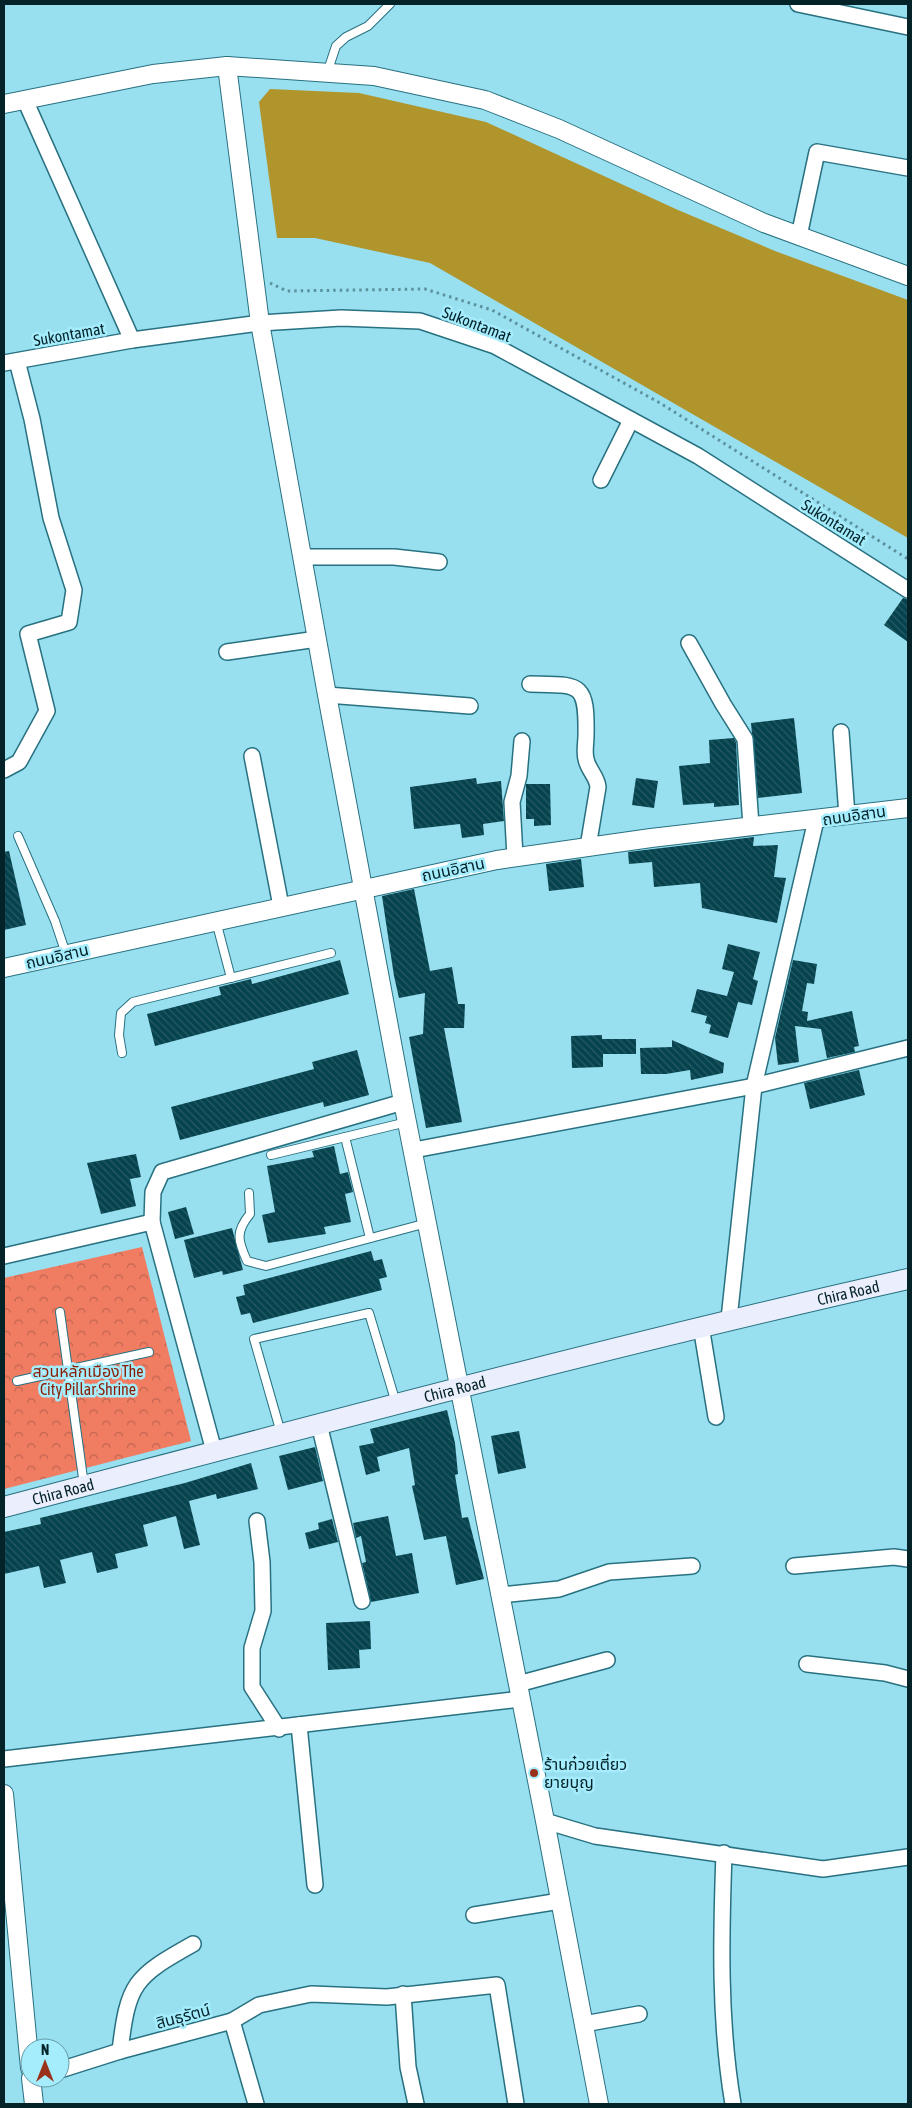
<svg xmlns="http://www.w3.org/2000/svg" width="912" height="2108" viewBox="0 0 912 2108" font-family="'Asap Condensed','Noto Sans Thai',sans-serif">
<defs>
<pattern id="park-crowns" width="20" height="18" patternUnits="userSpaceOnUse" patternTransform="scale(1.25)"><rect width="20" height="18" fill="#f07c62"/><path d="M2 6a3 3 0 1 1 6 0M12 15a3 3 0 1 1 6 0" fill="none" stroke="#c06551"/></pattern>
<pattern id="building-back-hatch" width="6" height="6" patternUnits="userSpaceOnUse" patternTransform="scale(1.25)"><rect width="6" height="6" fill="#05434e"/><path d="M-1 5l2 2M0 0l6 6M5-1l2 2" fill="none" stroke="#285b65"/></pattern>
</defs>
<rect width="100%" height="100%" fill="#98dfef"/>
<path fill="url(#park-crowns)" d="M142 1247 191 1441 4 1489V1278Z"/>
<path fill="#b0952d" d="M270 89 359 93 486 122 678 210 775 251 908 300V538L430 263 315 238H277L259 102Z"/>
<g fill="url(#building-back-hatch)">
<path d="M903 598 908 599V642L884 625Z"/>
<path d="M794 718 802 793 758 798 751 723Z"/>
<path d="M734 738 736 742 739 805 714 807V803L683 805 679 766 710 763 709 740Z"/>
<path d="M476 778 477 784 501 781 504 821 483 824 484 835 462 838 460 824 414 829 410 787Z"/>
<path d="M636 778 658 781 654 808 632 805Z"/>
<path d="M526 784H550L551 825 534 826V819H526Z"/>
<path d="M754 837 753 846 778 845 774 877 786 878 777 923 702 908 700 883 654 887 652 862 629 864 628 852Z"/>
<path d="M9 851 26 925 4 930V852Z"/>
<path d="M581 859 584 887 549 891 546 864Z"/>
<path d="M414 889 430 971 452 967 458 1004H465L464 1028H444L462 1122 426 1128 409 1037 423 1034 425 993 399 998 394 976 382 896Z"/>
<path d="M728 944 760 952 753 979 758 981 752 1005 738 1002 728 1038 709 1033 711 1025 705 1023 707 1016 691 1012 697 989 727 996 734 972 722 969Z"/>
<path d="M340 960 349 994 155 1046 147 1014 221 995 219 987 251 979 252 984Z"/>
<path d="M793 960 817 964 814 984 807 983 802 1011 808 1012 807 1021 852 1011 859 1046 854 1047 855 1052 827 1058 821 1029 795 1026 799 1062 778 1065 775 1038Z"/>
<path d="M602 1035V1039H636V1054H603V1067L572 1068 571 1036Z"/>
<path d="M672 1040 724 1063 723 1073 691 1080 690 1070 666 1074H641L640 1048 672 1047Z"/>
<path d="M357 1050 369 1095 324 1107 323 1102 180 1140 171 1107 314 1069 312 1062Z"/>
<path d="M859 1070 865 1095 810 1109 804 1083Z"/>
<path d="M334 1146 340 1174 348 1172 353 1192 345 1194 351 1222 324 1227 326 1234 268 1243 262 1215 275 1212 267 1166 314 1157 312 1151Z"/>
<path d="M136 1154 141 1177 130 1179 136 1206 101 1214 87 1163Z"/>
<path d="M186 1207 194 1234 175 1239 168 1212Z"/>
<path d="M232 1228 243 1270 223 1275 222 1271 194 1278 184 1240Z"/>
<path d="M371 1251 374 1261 382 1259 387 1277 379 1279 382 1290 253 1323 250 1313 241 1315 236 1297 245 1295 243 1285Z"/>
<path d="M447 1410 455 1443 458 1474 455 1475 462 1518 468 1517 484 1579 456 1585 446 1536 424 1540 412 1486 415 1485 409 1448 377 1457 380 1471 366 1475 359 1446 374 1443 370 1429Z"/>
<path d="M519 1431 526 1468 498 1474 491 1436Z"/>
<path d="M315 1447 323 1481 288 1490 279 1456Z"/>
<path d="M251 1463 258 1489 217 1499 216 1494 189 1501 200 1545 184 1549 176 1516 143 1525 148 1546 115 1554 118 1568 97 1573 92 1552 60 1560 66 1583 44 1588 39 1566 4 1574V1532L41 1524 40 1518 185 1483Z"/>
<path d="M388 1516 396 1556 412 1553 419 1593 371 1602 362 1563 366 1562 361 1536 356 1538 353 1523Z"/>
<path d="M332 1519 338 1542 309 1549 305 1533 319 1529 318 1523Z"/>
<path d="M370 1621 371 1649 359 1650 360 1668 328 1670 326 1623Z"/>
</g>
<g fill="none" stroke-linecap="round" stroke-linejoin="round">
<g stroke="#287180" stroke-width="10">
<g id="service">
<path d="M327 73 336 46 346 37 368 26 390 4"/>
<path d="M18 836 55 921 66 954"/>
<path d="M216 921 231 978"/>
<path d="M122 1053 119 1035 121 1013 133 1002 331 953"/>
<path d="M345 1137 370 1238"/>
<path d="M271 1155 407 1122"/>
<path d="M249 1193 250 1214C235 1232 238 1241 247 1261L266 1266 427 1223"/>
<path d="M60 1312 84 1485"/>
<path d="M17 1381 149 1352"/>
<path d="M281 1433 254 1339 369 1313 396 1403"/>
</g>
</g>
<g stroke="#287180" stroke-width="18">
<g id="minor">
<path d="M798 4 908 27"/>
<path d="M25 100 132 340"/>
<path d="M799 236 817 152 908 168"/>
<path d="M4 363 132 340 260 323 341 318 420 321 495 346 698 456 908 590"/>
<path d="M601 480 631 420"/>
<path d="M302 557H394L439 562"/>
<path d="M689 643 723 704 745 739 751 826"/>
<path d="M227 652 317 639"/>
<path d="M530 684C580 685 587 681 586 736 586 743 584 752 586 759 588 770 597 776 598 787L588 847"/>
<path d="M327 695 470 706"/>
<path d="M841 732 847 816"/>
<path d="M252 756 281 906"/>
<path d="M4 770 19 762 47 711 28 634 69 622 74 590 51 518 32 419 17 361"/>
<path d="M515 857 512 802 519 776 522 741"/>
<path d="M414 1150 754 1086 908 1048"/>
<path d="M152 1222 153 1192 162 1172 403 1102"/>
<path d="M4 1256 152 1222 214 1451"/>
<path d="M729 1319 754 1086 816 820"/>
<path d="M701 1326 716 1417"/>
<path d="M319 1424 362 1601"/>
<path d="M257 1521 262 1562 263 1611 252 1648V1687L279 1729"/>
<path d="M794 1566 894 1557 908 1559"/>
<path d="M501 1595 559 1589 609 1572 692 1566"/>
<path d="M807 1664 885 1673 908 1679"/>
<path d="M518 1684 607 1660"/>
<path d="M299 1725 315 1885"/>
<path d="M4 1759 521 1699"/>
<path d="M545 1821 595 1836 823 1869 908 1857"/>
<path d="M724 1853C721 1937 719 2021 733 2104"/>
<path d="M474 1915 560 1901"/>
<path d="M403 1994 408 2067 416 2104"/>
<path d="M232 2021 259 2005 311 1994 387 1997 497 1985 516 2104"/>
<path d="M584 2024 639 2014"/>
<path d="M120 2051C128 1983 134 1977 193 1944"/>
<path d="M60 2070 120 2051 232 2021 256 2104"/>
</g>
</g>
<g stroke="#287180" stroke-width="20">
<g id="tertiary">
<path d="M227 66 260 323 327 695 403 1102 545 1821 599 2104"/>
<path d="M4 104 153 74 227 66 374 76 485 100 559 129 764 223 908 276"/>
<path d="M4 968 497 860 651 838 908 808"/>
<path d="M4 1794 30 2068"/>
<path d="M31 2078 34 2104"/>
</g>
</g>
<g stroke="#287180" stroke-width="22">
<g id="secondary">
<path id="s1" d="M4 1507C305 1428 605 1347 908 1279"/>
</g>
</g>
<path stroke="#5b929e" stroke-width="3" stroke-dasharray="2.5 4" stroke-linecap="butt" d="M270 283 287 291 425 289 492 310 660 403 908 559"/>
<use href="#service" stroke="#fff" stroke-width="8"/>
<use href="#minor" stroke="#fff" stroke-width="15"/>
<use href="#tertiary" stroke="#fff" stroke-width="18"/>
<use href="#secondary" stroke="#ebeefc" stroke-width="20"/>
</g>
<circle fill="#9a311a" stroke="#a5ecfd" stroke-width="2" cx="534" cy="1773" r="5"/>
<g text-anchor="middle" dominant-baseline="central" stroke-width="5" stroke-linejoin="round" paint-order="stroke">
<g font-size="16" fill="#042329" stroke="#a5ecfd">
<text transform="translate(477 324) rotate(21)">Sukontamat</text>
<text transform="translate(69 334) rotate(-10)">Sukontamat</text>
<text transform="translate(834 522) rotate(32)">Sukontamat</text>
<text transform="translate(854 815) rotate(-8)">ถนนอิสาน</text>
<text transform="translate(453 869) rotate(-12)">ถนนอิสาน</text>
<text transform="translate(57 956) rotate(-13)">ถนนอิสาน</text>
<text stroke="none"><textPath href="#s1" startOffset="871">Chira Road</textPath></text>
<text stroke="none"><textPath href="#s1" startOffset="466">Chira Road</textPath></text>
<text stroke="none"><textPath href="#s1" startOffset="61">Chira Road</textPath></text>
<text transform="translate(183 2016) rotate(-15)">สินธุรัตน์</text>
</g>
<g font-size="16" fill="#8a1e03" stroke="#a5ecfd">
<text x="88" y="1371">สวนหลักเมือง The<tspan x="88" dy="18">City Pillar Shrine</tspan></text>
</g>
<g font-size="16" fill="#042329" stroke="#a5ecfd" text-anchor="start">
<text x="544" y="1764">ร้านก๋วยเตี๋ยว<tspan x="544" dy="18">ยายบุญ</tspan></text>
</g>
</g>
<rect width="912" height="2108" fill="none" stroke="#042329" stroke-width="10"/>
<g transform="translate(45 2063)"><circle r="24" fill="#a5ecfd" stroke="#659ca8"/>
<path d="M0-4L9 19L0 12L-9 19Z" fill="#9a311a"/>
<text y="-8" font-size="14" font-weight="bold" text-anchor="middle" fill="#042329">N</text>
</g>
</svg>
